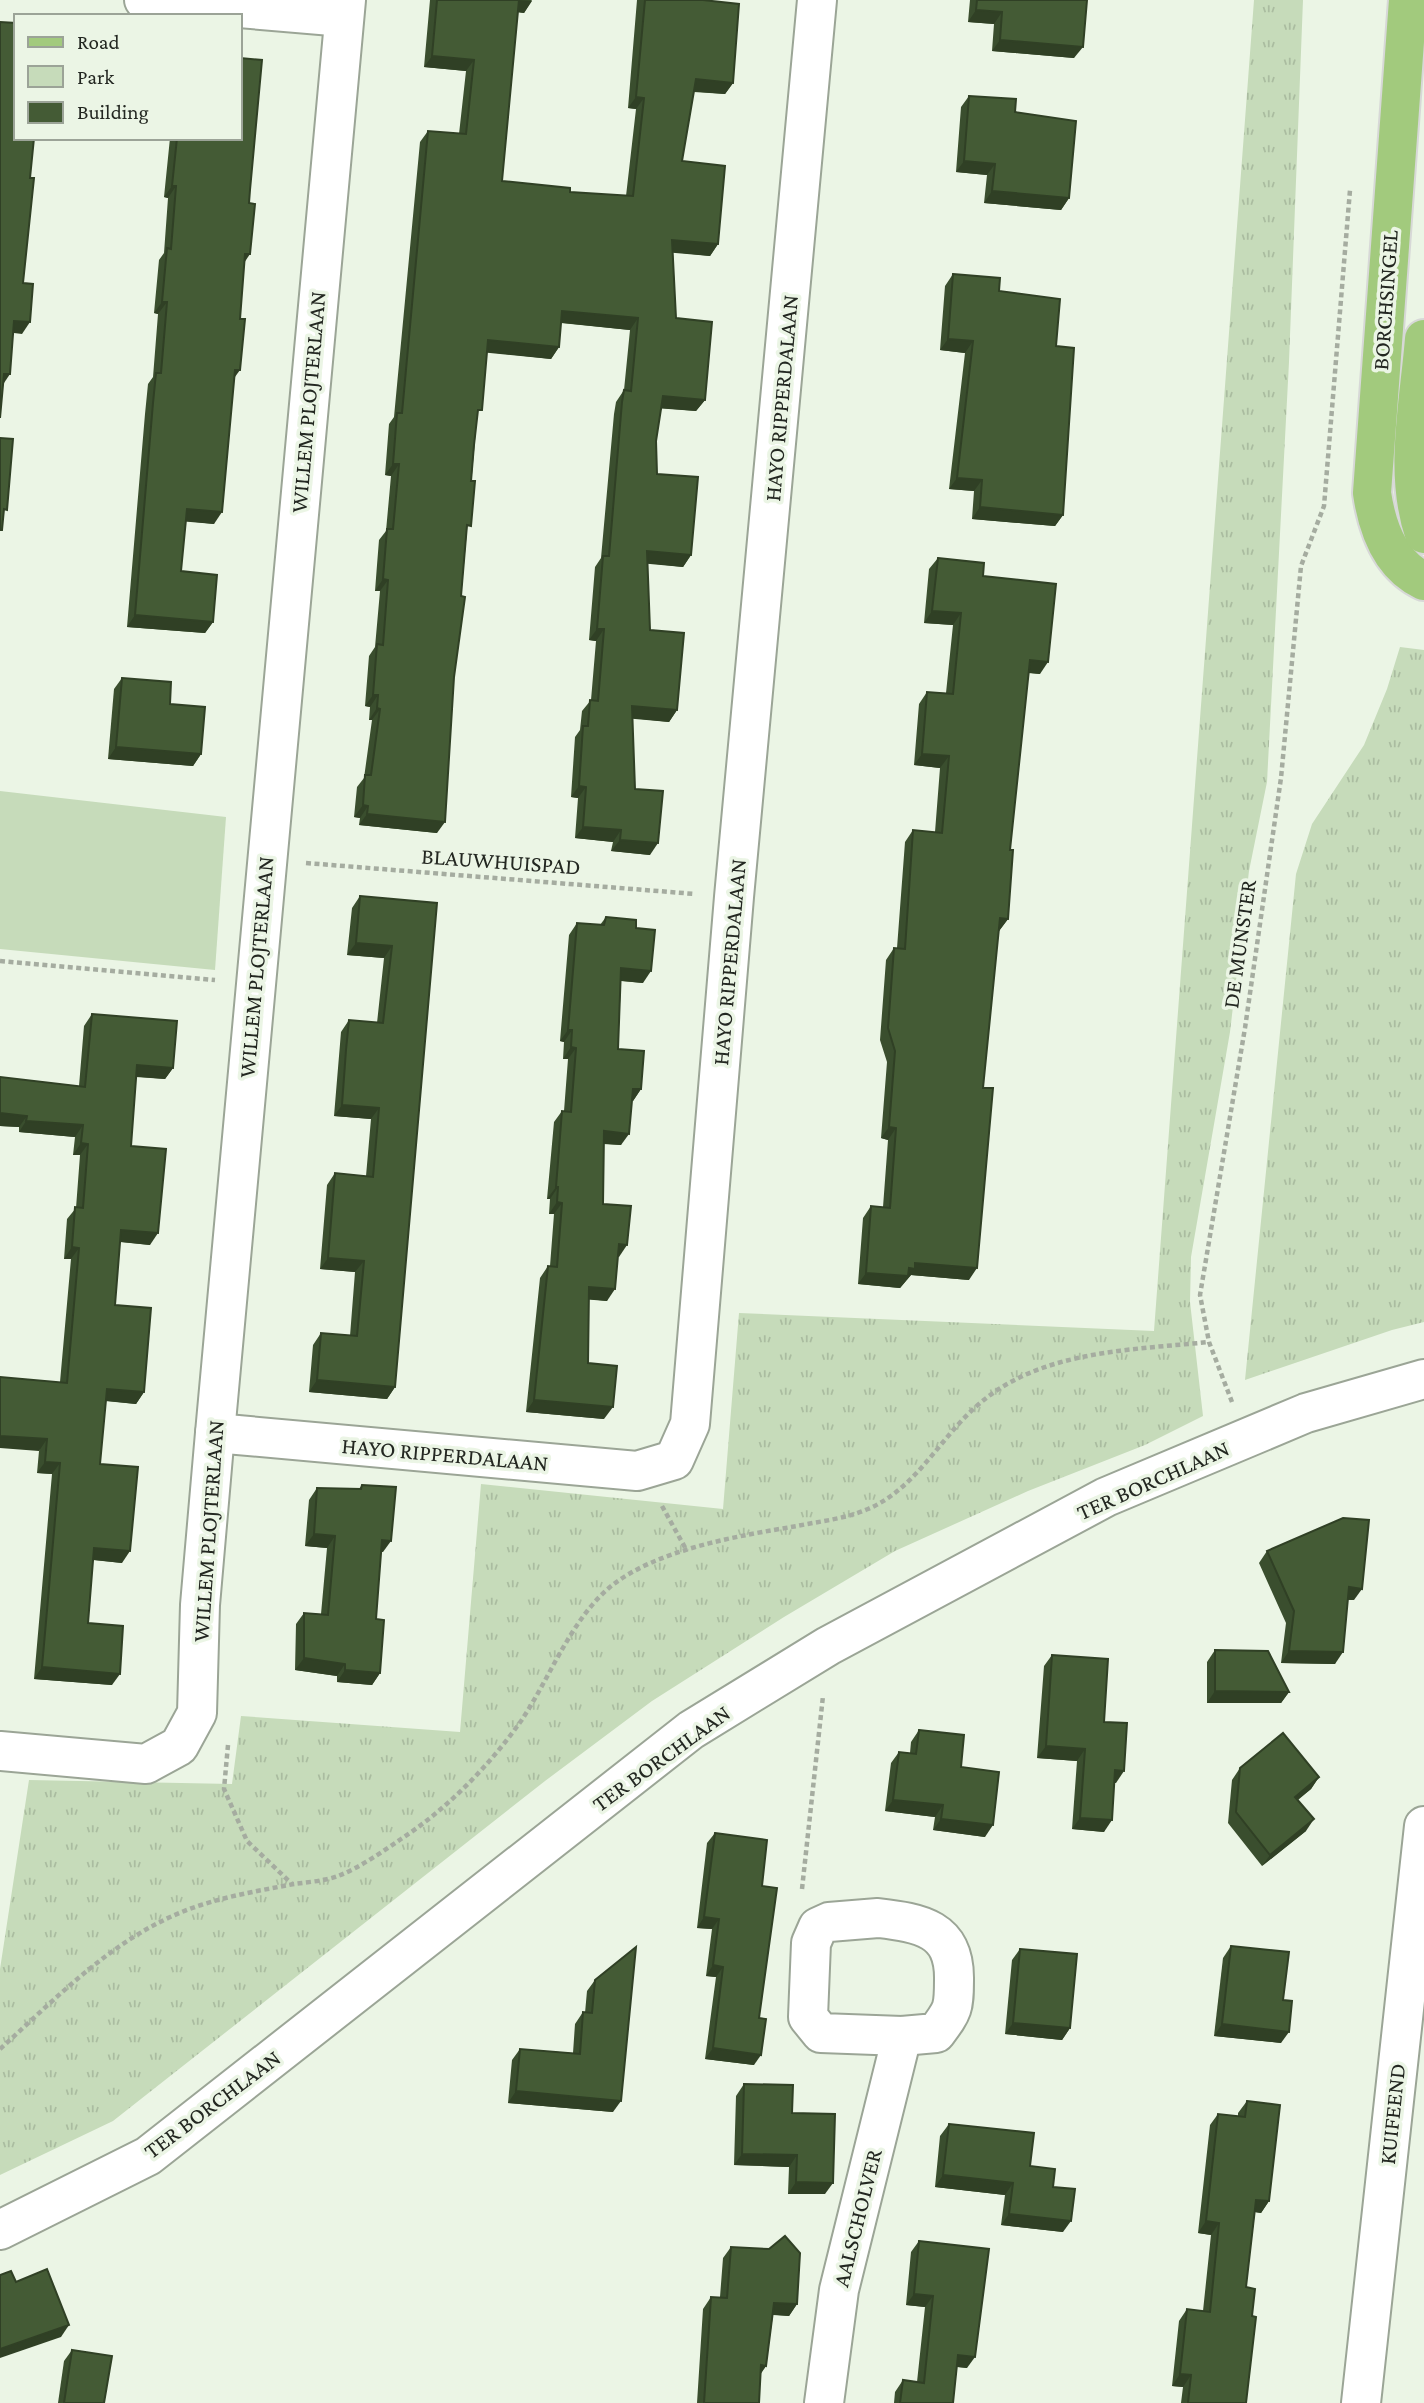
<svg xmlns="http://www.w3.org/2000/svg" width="1424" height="2403" viewBox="0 0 1424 2403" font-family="'Crimson Pro',serif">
<defs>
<pattern id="grass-tufts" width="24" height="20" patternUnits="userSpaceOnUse" patternTransform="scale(1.75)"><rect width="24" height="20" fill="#c6dbba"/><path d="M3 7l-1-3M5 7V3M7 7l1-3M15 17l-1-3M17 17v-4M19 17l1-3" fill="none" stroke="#aabca0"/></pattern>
</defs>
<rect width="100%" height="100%" fill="#ebf5e5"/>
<g fill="url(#grass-tufts)">
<path d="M1254 0H1303L1289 362 1267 782 1249 871 1230 1032 1191 1257 1190 1302 1203 1416 1145 1445 1028 1491 895 1551 784 1617 652 1701 545 1781 113 2121 0 2175V1969L29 1780 232 1784 241 1716 460 1732 481 1484 723 1509 739 1313 1154 1331Z"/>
<path d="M1400 647 1424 650V1322L1392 1330 1245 1380 1296 874 1312 824 1364 745 1387 689Z"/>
</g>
<path fill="#c6dbba" d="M0 791 226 817 215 970 0 949Z"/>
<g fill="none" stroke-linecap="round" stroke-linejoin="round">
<g stroke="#9ba596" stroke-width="42">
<g id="minor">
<path d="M144 0 344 17"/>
<path d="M215 1433 637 1471 674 1460 690 1424 734 897 817 0"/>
<path d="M0 1751 146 1764 179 1746 197 1713 200 1605 215 1433 346 0"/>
<path d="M878 1918C920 1923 955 1928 954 1980 954 2009 953 2010 936 2033L902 2036 821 2033 808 2017 811 1943 818 1927 829 1922Z"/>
<path d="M0 2230 148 2156 691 1730 828 1646 1106 1497 1306 1413 1424 1379"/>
<path d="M824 2403 839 2290 902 2036"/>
<path d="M1361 2403 1424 1826"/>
</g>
</g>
<g stroke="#d7d8d7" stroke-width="42">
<g id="major">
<path d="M1408 0 1372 493C1377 527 1390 565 1424 581"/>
<path d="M1424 339C1419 402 1403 473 1424 534"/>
</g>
</g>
<g stroke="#a5aca0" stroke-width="4.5" stroke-dasharray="5 3.5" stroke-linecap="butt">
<path d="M306 863 695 894"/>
<path d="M0 961 215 980"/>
<path d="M1232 1402 1209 1342 1200 1295 1245 1028 1281 778 1301 566 1324 506 1350 190"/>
<path d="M662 1506 687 1551"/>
<path d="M228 1745 224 1789 247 1841 292 1884"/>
<path d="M802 1889 823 1696"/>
<path d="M0 2049C62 1993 120 1931 201 1905 232 1895 263 1890 294 1884 308 1882 325 1881 338 1876 359 1868 382 1852 401 1839 447 1809 489 1766 521 1721 550 1678 570 1621 610 1587 657 1549 738 1536 797 1526 821 1521 845 1519 868 1509 917 1488 940 1437 979 1404 1041 1350 1132 1350 1209 1342"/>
</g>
<use href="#minor" stroke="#fff" stroke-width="38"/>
<use href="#major" stroke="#a2ca7d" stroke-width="38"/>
</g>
<g fill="#3a4e2e">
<path d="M430 0H532L524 13 517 12 502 181 570 192 626 196 636 109 628 108 637 0H703L733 83 725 94 694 92 682 161 718 244 710 256 673 252 676 318 705 400 696 411 661 408 656 441 657 474 691 555 683 567 647 563 650 630 677 710 669 722 632 718 635 789 650 855 611 851 613 842 575 838 578 798 571 797 575 737 580 730 582 711 591 700 596 641 589 640 595 567 601 558 614 414 616 402 624 390 630 330 561 323 559 347 551 359 487 352 477 418 454 677 437 833 359 825 360 818 354 817 357 787 364 778 372 720H369L370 707 365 706 369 656 375 647 380 591H375L377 565 379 540 386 531 391 476 385 475 389 424 394 417 420 142 428 131 459 134 466 71 424 67Z"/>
<path d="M970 0H1087L1074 58 992 51 994 24 968 22Z"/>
<path d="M969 96 1015 112 1069 198 1061 210 984 203 987 175 956 172 961 107Z"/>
<path d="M170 138H240L250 190 234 379 214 524 186 521 181 571 213 622 205 633 127 627 145 414 148 384 153 377 158 314 154 313 159 260 164 253 168 198 164 197Z"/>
<path d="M953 274 999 291 1056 346 1063 515 1055 526 972 519 974 491 949 489 965 353 940 350 945 286Z"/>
<path d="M938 558 983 576 1040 674 1028 673 1010 850 1008 919 999 931H998L983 1088 969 1280 911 1275 900 1288 858 1284 863 1218 871 1206 883 1207 888 1140 881 1138 887 1062 880 1040 886 960 894 948H897L905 842 913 830 935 832 940 768 914 765 919 704 927 692 946 693 953 625 924 623 929 569Z"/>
<path d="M122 678 170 704 201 754 193 766 108 759 114 689Z"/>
<path d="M360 896 437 903 395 1387 387 1399 309 1392 313 1345 321 1333 350 1336 355 1272 320 1269 327 1185 335 1173 366 1176 371 1119 334 1116 341 1032 349 1020 377 1023 384 958 347 955 352 908Z"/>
<path d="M606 917 636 928 643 983 621 981 618 1049 641 1089 633 1101H632L621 1145 603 1144V1204L619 1257 618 1256 607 1301 589 1299 588 1363 604 1419 526 1412 540 1278 548 1266H550L554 1214H549L550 1199H547L554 1122 562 1111H564L568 1059H563L564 1042 560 1041 569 935 577 923 600 925Z"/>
<path d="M92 1014 173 1068 165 1079 136 1077 131 1146 150 1245 120 1242 115 1305 144 1392 136 1404 105 1401 100 1464 122 1563 93 1560 88 1623 112 1685 34 1679 52 1474 37 1473 39 1451 60 1382 71 1259H64L67 1219 76 1208 80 1155H73L75 1137 19 1132V1127L0 1126V1077L79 1086 84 1026Z"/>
<path d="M362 1485 383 1552H381L376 1619 380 1673 372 1685 337 1682V1676L295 1670 296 1624 304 1613 321 1614 327 1548 305 1546 309 1500 317 1488 359 1489Z"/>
<path d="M1267 1551 1354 1600H1348L1335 1664 1281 1663 1286 1623 1259 1563Z"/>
<path d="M1215 1650 1289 1692 1281 1703H1207V1662Z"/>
<path d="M1052 1655 1104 1722 1116 1783H1115L1104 1832 1072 1829 1077 1761 1037 1758 1044 1666Z"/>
<path d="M919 1730 961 1767 985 1837 933 1830 935 1817 885 1811 891 1763 899 1752 910 1753 911 1742Z"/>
<path d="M1240 1768 1319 1777 1311 1789 1298 1800 1306 1831 1262 1866 1228 1823 1232 1780Z"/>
<path d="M715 1833 762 1886 759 2018 754 2065 705 2059 716 1977 706 1976 712 1929 697 1928 707 1843Z"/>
<path d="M1231 1946 1283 2000 1281 2043 1214 2036 1223 1958Z"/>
<path d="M1020 1949 1070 2028 1062 2040 1005 2034 1012 1960Z"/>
<path d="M595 1980 613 2112 508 2103 512 2060 520 2049 573 2053 575 2024 583 2012 585 2013 587 1991Z"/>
<path d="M744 2084 792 2113 825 2194H788L789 2167 734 2165 736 2096Z"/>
<path d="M1247 2101 1269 2201 1261 2213 1255 2212 1246 2287 1252 2316 1246 2403H1181L1183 2387 1172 2386 1179 2321 1187 2309 1203 2311 1211 2235 1198 2233 1210 2125 1218 2114 1238 2116V2113Z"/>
<path d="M949 2124 1030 2166 1053 2187 1063 2232 1001 2225 1005 2195 935 2187 940 2136Z"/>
<path d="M919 2241 967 2368 957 2367 953 2403H894L895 2392 903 2380 917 2382 925 2307 906 2305 911 2252Z"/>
<path d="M731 2247 797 2304 789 2316 773 2315 766 2366 760 2374 759 2403H697L703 2309 711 2297H720L723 2258Z"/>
<path d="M72 2350 104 2403H58L64 2361Z"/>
</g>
<g fill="#304025">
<path d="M518 0 532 1 524 13 510 11Z"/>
<path d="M976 10 1002 12 994 24 968 22Z"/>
<path d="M1000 40 1083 47 1074 58 992 51Z"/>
<path d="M432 56 474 60 466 71 424 67Z"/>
<path d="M696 79 733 83 725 94 688 91Z"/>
<path d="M636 97 644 98 636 109 628 108Z"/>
<path d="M964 161 995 164 987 175 956 172Z"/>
<path d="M172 186H176L168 198 164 197Z"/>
<path d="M992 191 1069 198 1061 210 984 203Z"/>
<path d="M672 240 718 244 710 256 664 252Z"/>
<path d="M245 254H250L242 266Z"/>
<path d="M162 302H167L158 314 154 313Z"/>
<path d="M562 311 638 318 630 330 554 322Z"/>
<path d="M14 321 30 322 22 334 6 332Z"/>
<path d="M948 339 973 341 965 353 940 350Z"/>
<path d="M488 340 559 347 551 359 480 352Z"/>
<path d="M235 370H240L232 381Z"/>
<path d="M4 374H10L2 386Z"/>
<path d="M663 396 705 400 696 411 655 408Z"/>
<path d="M393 464H399L391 476 385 475Z"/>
<path d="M957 478 982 480 974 491 949 489Z"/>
<path d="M980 507 1063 515 1055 526 972 519Z"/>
<path d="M187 509 222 512 214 524 179 521Z"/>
<path d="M647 551 691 555 683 567 639 563Z"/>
<path d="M383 579 388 580 380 591H375Z"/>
<path d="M932 611 961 613 953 625 924 623Z"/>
<path d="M135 615 213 622 205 633 127 627Z"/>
<path d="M597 629H604L596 641 589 640Z"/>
<path d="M1030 660 1048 662 1040 674 1022 672Z"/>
<path d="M373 695H378L370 707 365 706Z"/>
<path d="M632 706 677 710 669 722 624 718Z"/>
<path d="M377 708 380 709 372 720H369Z"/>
<path d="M116 747 201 754 193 766 108 759Z"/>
<path d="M922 754 949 756 940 768 914 765Z"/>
<path d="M579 786 586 787 578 798 571 797Z"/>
<path d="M363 805 368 806 360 818 354 817Z"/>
<path d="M367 814 445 822 437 833 359 825Z"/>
<path d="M583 827 621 830 613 842 575 838Z"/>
<path d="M620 840 658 843 650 855 611 851Z"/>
<path d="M1000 918 1008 919 999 931 991 930Z"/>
<path d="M356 943 392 946 384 958 347 955Z"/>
<path d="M621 968 651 971 643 983 613 980Z"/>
<path d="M568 1030H572L564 1042 560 1041Z"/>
<path d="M571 1047 576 1048 568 1059H563Z"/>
<path d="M137 1065 173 1068 165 1079 129 1076Z"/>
<path d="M633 1089H641L633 1101 625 1100Z"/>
<path d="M342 1105 379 1108 371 1119 334 1116Z"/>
<path d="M0 1113 27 1116 19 1127 0 1126Z"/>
<path d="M26 1121 83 1125 75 1137 19 1132Z"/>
<path d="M889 1127 896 1128 888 1140 881 1138Z"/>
<path d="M604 1131 629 1134 621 1145 595 1143Z"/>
<path d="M81 1143 88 1144 80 1155H73Z"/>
<path d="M556 1187H558L550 1199H547Z"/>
<path d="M557 1202 562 1203 554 1214H549Z"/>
<path d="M121 1230 158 1233 150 1245 113 1241Z"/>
<path d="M619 1244 627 1245 619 1257 611 1256Z"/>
<path d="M72 1247 79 1248 71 1259H64Z"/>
<path d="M328 1258 364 1261 355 1272 320 1269Z"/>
<path d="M915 1263 977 1268 969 1280 911 1275 900 1288 858 1284 866 1273 909 1268Z"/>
<path d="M589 1287 615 1289 607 1301 581 1299Z"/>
<path d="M317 1380 395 1387 387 1399 309 1392Z"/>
<path d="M107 1389 144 1392 136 1404 99 1400Z"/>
<path d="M534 1400 613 1407 604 1419 526 1412Z"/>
<path d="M0 1436 47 1439 39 1451 0 1448Z"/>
<path d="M45 1462 60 1463 52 1474 37 1473Z"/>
<path d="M314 1534 335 1536 327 1548 305 1546Z"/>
<path d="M382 1540 391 1541 383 1552H374Z"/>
<path d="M94 1548 130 1551 122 1563 86 1559Z"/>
<path d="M1349 1587 1362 1589 1354 1600 1341 1599Z"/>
<path d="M1289 1651 1343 1652 1335 1664 1281 1663Z"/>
<path d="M304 1658 345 1664 337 1676 295 1670Z"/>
<path d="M42 1667 120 1674 112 1685 34 1679Z"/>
<path d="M345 1670 380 1673 372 1685 337 1682Z"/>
<path d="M1215 1691 1289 1692 1281 1703H1207Z"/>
<path d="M1046 1746 1085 1749 1077 1761 1037 1758Z"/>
<path d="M1115 1770 1124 1771 1116 1783 1107 1782Z"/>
<path d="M1319 1777 1311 1789 1287 1808 1295 1797Z"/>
<path d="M893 1800 943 1805 935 1817 885 1811Z"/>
<path d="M1080 1818 1112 1820 1104 1832 1072 1829Z"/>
<path d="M941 1819 993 1825 985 1837 933 1830Z"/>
<path d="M1314 1819 1306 1831 1262 1866 1270 1855Z"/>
<path d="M704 1917 719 1919 712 1929 697 1928Z"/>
<path d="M713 1965 723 1967 716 1977 706 1976Z"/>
<path d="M1013 2023 1070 2028 1062 2040 1005 2034Z"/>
<path d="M1222 2024 1289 2032 1281 2043 1214 2036Z"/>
<path d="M713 2048 761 2055 754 2065 705 2059Z"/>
<path d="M516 2091 621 2101 613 2112 508 2103Z"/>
<path d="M742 2154 797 2155 789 2167 734 2165Z"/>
<path d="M943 2175 1013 2183 1005 2195 935 2187Z"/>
<path d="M796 2182 833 2183 825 2194H788Z"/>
<path d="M1256 2200 1269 2201 1261 2213 1248 2211Z"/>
<path d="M1009 2214 1071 2221 1063 2232 1001 2225Z"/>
<path d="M1206 2221 1219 2223 1211 2235 1198 2233Z"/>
<path d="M914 2294 933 2296 925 2307 906 2305Z"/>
<path d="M774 2303 797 2304 789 2316 766 2314Z"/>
<path d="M69 2325 61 2337 0 2358V2349Z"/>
<path d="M958 2355 975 2357 967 2368 950 2366Z"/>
<path d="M761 2365 766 2366 758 2378Z"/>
<path d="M1180 2374 1191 2375 1183 2387 1172 2386Z"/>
</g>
<g fill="#445b35" stroke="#304025" stroke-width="2">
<path d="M437 0H519L502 181 570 188V192L633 196 644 98 636 97 645 0H703L739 4 733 83 696 79 682 161 725 166 718 244 672 240 676 318 712 322 705 400 663 396 656 441 657 474 698 477 691 555 647 551 650 630 684 633 677 710 632 706 635 789 663 791 658 843 620 840 621 830 583 827 586 787 579 786 583 726H588L590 700 598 701 604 629H597L603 556H609L622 402 624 390 631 391 638 318 562 311 559 347 488 340 482 410H478L474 445 471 481H475L471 526 467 525 461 596 465 597 454 677 445 822 367 814 368 806 363 805 365 775H371L380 709 377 708 378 695H373L377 644 383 645 388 580 383 579 387 529H393L399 464H393L397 413H402L428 131 466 134 474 60 432 56Z"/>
<path d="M977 0H1087L1083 47 1000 40 1002 12 976 10Z"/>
<path d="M0 22 16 23V138H34L30 178H34L23 283 33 284 30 322 14 321 10 374H4L0 418Z"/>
<path d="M240 58 262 60 250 190 249 203 255 204 250 254H245L240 319H245L240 370H235L222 512 187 509 181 571 217 575 213 622 135 615 153 403 156 373H161L167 302H162L167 248 171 249 176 186H172L177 138H240Z"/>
<path d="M969 96 1016 99 1015 112 1076 121 1069 198 992 191 995 164 964 161Z"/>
<path d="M953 274 1000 278 999 291 1060 299 1056 346 1074 348 1063 515 980 507 982 480 957 478 973 341 948 339Z"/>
<path d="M0 438 13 439 7 510 4 509 2 530H0Z"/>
<path d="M938 558 984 563 983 576 1056 584 1048 662 1030 660 1010 850H1013L1008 919 1000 918 983 1088H993L977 1268 915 1263V1269L909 1268 908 1276 866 1273 871 1206 890 1208 896 1128 889 1127 895 1051 888 1028 894 948 905 949 913 830 942 833 949 756 922 754 927 692 953 694 961 613 932 611Z"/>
<path d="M122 678 171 682 170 704 205 707 201 754 116 747Z"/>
<path d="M360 896 437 903 395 1387 317 1380 321 1333 357 1336 364 1261 328 1258 335 1173 373 1177 379 1108 342 1105 346 1050 349 1020 383 1023 392 946 356 943Z"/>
<path d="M606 917 636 920V928L655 930 651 971 621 968 618 1049 644 1051 641 1089H633L629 1134 604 1131 603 1204 631 1206 627 1245 619 1244 615 1289 589 1287 588 1363 617 1366 613 1407 534 1400 548 1266 557 1267 562 1203 557 1202 558 1187H556L562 1111 571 1112 576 1048 571 1047 572 1030H568L577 923 604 925Z"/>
<path d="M92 1014 177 1021 173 1068 137 1065 131 1146 166 1149 158 1233 121 1230 115 1305 151 1308 144 1392 107 1389 100 1464 138 1467 130 1551 94 1548 88 1623 123 1626 120 1674 42 1667 60 1463 45 1462 47 1439 0 1436V1377L67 1383 79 1248 72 1247 75 1207 83 1208 88 1144 81 1143 83 1125 26 1121 27 1116 0 1113V1077L85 1087Z"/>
<path d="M362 1485 396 1487 391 1541 382 1540 376 1619 384 1620 380 1673 345 1670V1664L304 1658V1613L328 1615 335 1536 314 1534 317 1488 361 1489Z"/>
<path d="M1343 1518 1369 1520 1362 1589 1349 1587 1343 1652 1289 1651 1294 1611 1267 1551Z"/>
<path d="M1215 1650 1268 1651 1289 1692 1215 1691Z"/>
<path d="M1052 1655 1108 1659 1104 1722 1127 1723 1124 1771 1115 1770 1112 1820 1080 1818 1085 1749 1046 1746Z"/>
<path d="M919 1730 964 1735 961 1767 999 1772 993 1825 941 1819 943 1805 893 1800 899 1752 916 1754Z"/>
<path d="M1283 1733 1319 1777 1295 1797 1314 1819 1270 1855 1236 1812 1240 1768Z"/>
<path d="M715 1833 767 1840 762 1886 777 1888 759 2018 766 2019 761 2055 713 2048 723 1967 713 1965 719 1919 704 1917Z"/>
<path d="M1231 1946 1289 1952 1283 2000 1292 2001 1289 2032 1222 2024Z"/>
<path d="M636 1947 621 2101 516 2091 520 2049 580 2054 583 2012 592 2013 595 1980Z"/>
<path d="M1020 1949 1077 1954 1070 2028 1013 2023Z"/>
<path d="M744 2084 793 2085 792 2113 835 2114 833 2183 796 2182 797 2155 742 2154Z"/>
<path d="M1247 2101 1280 2105 1269 2201 1256 2200 1246 2287 1255 2289 1252 2316 1256 2317 1246 2403H1188L1191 2375 1180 2374 1187 2309 1210 2312 1219 2223 1206 2221 1218 2114 1245 2117Z"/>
<path d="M949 2124 1034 2133 1030 2166 1055 2169 1053 2187 1075 2189 1071 2221 1009 2214 1013 2183 943 2175Z"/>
<path d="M785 2236 800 2253 797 2304 774 2303 766 2366 761 2365 759 2403H704L711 2297 727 2298 731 2247 769 2249Z"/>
<path d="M919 2241 989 2249 975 2357 958 2355 953 2403H900L903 2380 924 2383 933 2296 914 2294Z"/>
<path d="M47 2269 69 2325 0 2349V2275L11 2271 16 2282Z"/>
<path d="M72 2350 112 2356 104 2403H64Z"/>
</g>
<g text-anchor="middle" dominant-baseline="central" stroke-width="7" stroke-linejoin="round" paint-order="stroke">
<g font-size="23" fill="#232721" stroke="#ebf5e5">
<text transform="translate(1385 300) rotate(-86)">BORCHSINGEL</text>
<text transform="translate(781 398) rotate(-85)">HAYO RIPPERDALAAN</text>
<text transform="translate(308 402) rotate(-85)">WILLEM PLOJTERLAAN</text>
<text transform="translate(501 861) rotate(4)">BLAUWHUISPAD</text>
<text transform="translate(1239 944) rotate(-82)">DE MUNSTER</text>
<text transform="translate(729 962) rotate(-85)">HAYO RIPPERDALAAN</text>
<text transform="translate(256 967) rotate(-85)">WILLEM PLOJTERLAAN</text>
<text transform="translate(445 1454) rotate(5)">HAYO RIPPERDALAAN</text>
<text transform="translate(1153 1480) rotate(-24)">TER BORCHLAAN</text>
<text transform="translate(208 1531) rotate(-86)">WILLEM PLOJTERLAAN</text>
<text transform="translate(661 1758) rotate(-36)">TER BORCHLAAN</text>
<text transform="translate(212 2104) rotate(-37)">TER BORCHLAAN</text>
<text transform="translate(1392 2114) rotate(-84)">KUIFEEND</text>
<text transform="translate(857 2218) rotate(-76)">AALSCHOLVER</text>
</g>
</g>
<rect x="14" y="14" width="228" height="126" fill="#ebf5e5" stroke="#9ba397" stroke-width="2"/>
<rect x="28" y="37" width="35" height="10" fill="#a2ca7d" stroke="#9ba397" stroke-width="2"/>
<text x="77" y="49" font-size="21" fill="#232721">Road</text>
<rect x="28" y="66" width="35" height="21" fill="#c6dbba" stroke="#9ba397" stroke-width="2"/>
<text x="77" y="84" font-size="21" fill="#232721">Park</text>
<rect x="28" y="102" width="35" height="21" fill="#445b35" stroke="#9ba397" stroke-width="2"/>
<text x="77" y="119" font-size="21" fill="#232721">Building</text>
</svg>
